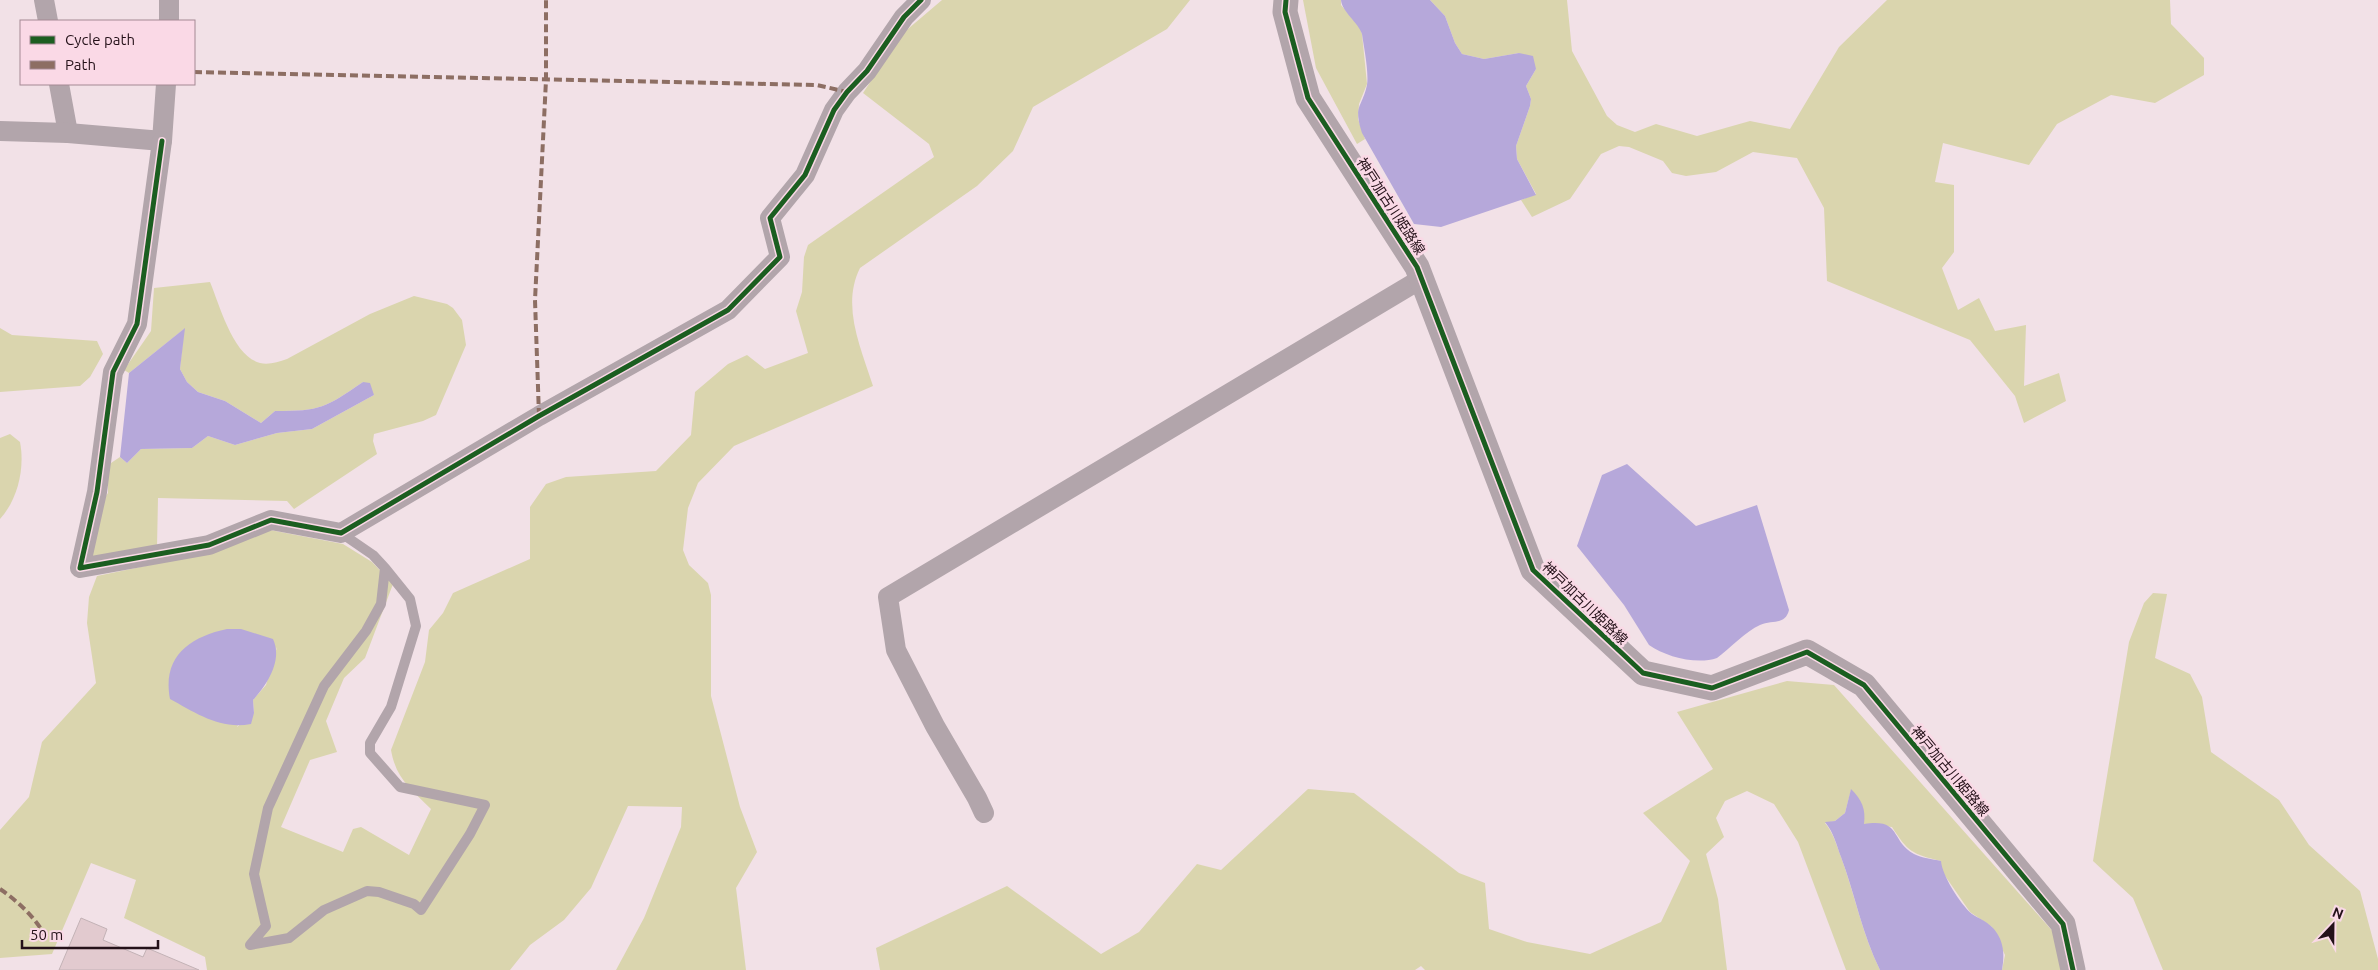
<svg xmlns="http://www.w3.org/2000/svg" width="2378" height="970" viewBox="0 0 2378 970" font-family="Ubuntu,'Noto Sans JP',sans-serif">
<rect width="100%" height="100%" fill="#f2e1e7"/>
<g fill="#dad5ae" fill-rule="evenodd">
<path d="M942 0H1190L1167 29 1033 107 1013 151 977 186 860 268C841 306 861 348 873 386L734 446 698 483 688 508 683 550 689 565 708 583 711 595V696L740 807 757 852 736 888 746 970H616L644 918 681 827 682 807 628 806 591 888 564 920 530 945 510 970H207L205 957 124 918 136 880 91 863 52 954 0 958V830L29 797 42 742 96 683 87 623 89 597 97 576 218 551 270 530 343 544 372 562 393 584 365 658 344 678 326 721 337 752 310 760 281 827 343 852 353 829 361 827 409 855 431 809C411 789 396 779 391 750L425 662 429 630 443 613 453 593 530 559V507L546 484 566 477 656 471 691 435 695 392 728 364 747 355 765 369 808 353 796 311 802 292 804 257 808 245 934 157 929 144 863 93 902 34ZM277 647 266 685 253 700 254 713 237 727Z"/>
<path d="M1303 0H1341V5L1360 27 1362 34 1367 84 1359 104 1358 119 1365 139 1357 144 1316 68Z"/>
<path d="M1430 0H1567L1572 51 1607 116 1617 125 1635 132 1656 124 1697 136 1750 121 1790 129 1839 47 1887 0H2170L2171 24 2204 58V75L2155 103 2111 95 2057 124 2029 165 1943 143 1935 182 1954 185V252L1942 268 1958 310 1979 298 1995 331 2026 325 2024 386 2059 373 2066 401 2024 423 2015 396 1970 340 1827 281 1824 208 1797 158 1753 152 1716 172 1686 176 1672 173 1663 161 1629 147 1619 146 1601 154 1570 199 1532 217 1521 200 1536 194 1517 159 1516 146 1530 106 1531 99 1526 86 1536 69 1519 53 1484 59 1462 54 1455 43 1445 16Z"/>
<path d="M210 282C220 306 233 356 260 363 269 365 278 362 287 359L370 314 414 296 447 304 453 308 462 320 466 345 436 415 423 421 374 434 373 441 377 454 294 509 287 501 158 498 157 547 89 563 101 503 108 493V465L120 457 127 463 141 449 192 448 208 436 235 445 277 433 312 429 374 395 363 382C325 408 321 411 275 411L261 423 225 401 198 392 187 382 180 369 184 329 129 373 124 370 151 331 154 288Z"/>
<path d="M0 328 12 335 97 341 103 354 90 377 80 386 0 392Z"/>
<path d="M10 434 20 442C25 468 18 499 0 519V438Z"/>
<path d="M2153 593 2167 594 2155 658 2190 674 2202 697 2211 752 2279 800 2309 845 2360 891 2378 959V970H2163L2133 898 2093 861 2129 642 2144 603Z"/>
<path d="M1787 681 1834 685 2056 935 2063 970H2002L2005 955 1992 927 1970 912 1941 870V861C1912 854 1908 852 1892 827L1864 824 1851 790 1845 813 1835 821 1825 823C1834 834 1836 844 1841 857 1855 895 1862 934 1880 970H1846L1798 842 1774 804 1747 791 1725 801 1716 818 1724 837 1706 854 1718 899 1727 970H1425L1421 966 1415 970H880L876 948 1007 886 1101 954 1139 932 1197 864 1221 870 1308 789 1354 793 1459 873 1485 883 1489 929 1527 942 1590 954 1661 922 1690 861 1643 813 1713 769 1677 712Z"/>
</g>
<g fill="#b6a8da">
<path d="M1341 0H1430L1445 16 1455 43 1462 54 1484 59 1519 53 1533 56 1536 69 1526 86 1531 99 1530 106 1516 146 1517 159 1536 195 1441 227 1414 224 1362 133C1353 105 1362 108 1367 85 1369 72 1364 48 1362 34 1358 22 1342 12 1341 0Z"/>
<path d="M185 328 180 369 187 382 198 392 225 401 261 423 275 411C321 411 325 408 363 382L370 383 374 395 312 429 277 433 235 445 208 436 192 448 141 449 127 463 120 457 129 373Z"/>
<path d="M1627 464 1696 526 1757 505 1789 610C1785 626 1772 619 1760 625 1746 631 1729 649 1717 658 1697 665 1666 657 1649 645L1624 605 1577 546 1602 475Z"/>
<path d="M227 629H241L273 639C283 660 267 685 253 700L254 713 251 724C220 730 196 713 170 699 162 657 189 637 227 629Z"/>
<path d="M1851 789C1862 800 1866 809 1864 824 1902 818 1890 841 1914 854 1921 858 1933 859 1941 861 1942 875 1960 904 1972 914 1978 918 1986 921 1992 927 2004 939 2005 955 2002 970H1880C1862 934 1855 894 1841 857 1836 844 1834 833 1825 822L1835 821 1845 813Z"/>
</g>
<path fill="#e2cacf" stroke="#c3b2b6" d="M81 918 107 929 103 940 143 957 147 948 199 970H59Z"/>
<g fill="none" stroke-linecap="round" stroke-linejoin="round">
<path stroke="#b2a5ab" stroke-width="10" d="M341 533 373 555 385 568 381 604 366 631 324 686 268 808 254 874 266 926 250 945 289 938 324 910 367 891 379 892 414 904 421 910 470 834 485 805 400 787 370 753V743L391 707 416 626 410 599 385 568"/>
<g stroke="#b2a5ab" stroke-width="20">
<path d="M44 0 48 21"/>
<path d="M169 21V0"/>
<path d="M59 84 68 133"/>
<path d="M0 131 68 133 162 141 166 84"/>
<path d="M162 141 137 324 113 372 97 492 80 568 209 545 271 520 341 533 539 416 728 310 780 257 770 218 805 175 834 110 847 92 867 71 904 17 921 0"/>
<path d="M984 813 977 798 935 726 896 650 888 597 1421 279"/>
</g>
<path stroke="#b2a5ab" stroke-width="25" d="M1286 0 1285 12 1308 98 1417 267 1533 570 1643 673 1712 688 1807 652 1864 685 2063 924 2073 970"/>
<g stroke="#8d6e63" stroke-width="4" stroke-dasharray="8 4" stroke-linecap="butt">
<path d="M194 72 817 85 847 92"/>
<path d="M539 416 535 300 546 80V0"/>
<path d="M0 889C19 902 38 920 48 941"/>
</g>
<g stroke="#fad9e6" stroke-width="8">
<g id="cycleway">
<path d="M1286 0 1285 12 1308 98 1417 267 1533 570 1643 673 1712 688 1807 652 1864 685 2063 924 2073 970"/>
<path d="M162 141 137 324 113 372 97 492 80 568 209 545 271 520 341 533 539 416 728 310 780 257 770 218 805 175 834 110 847 92 867 71 904 17 921 0"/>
</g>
</g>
<use href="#cycleway" stroke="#1b5e20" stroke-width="5"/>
</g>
<g text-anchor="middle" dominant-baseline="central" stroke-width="5" stroke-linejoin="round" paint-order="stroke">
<g font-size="14" fill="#241119" stroke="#fad9e6">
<text transform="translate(1391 206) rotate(57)">神戸加古川姫路線</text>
<text transform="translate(1585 603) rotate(44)">神戸加古川姫路線</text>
<text transform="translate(1950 771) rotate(50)">神戸加古川姫路線</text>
</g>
</g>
<rect x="20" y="20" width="175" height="65" fill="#fad9e6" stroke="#a48994"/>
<rect x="30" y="36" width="25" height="8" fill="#1b5e20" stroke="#a48994"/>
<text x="65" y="45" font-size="15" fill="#241119">Cycle path</text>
<rect x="30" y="61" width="25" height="8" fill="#8d6e63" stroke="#a48994"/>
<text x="65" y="70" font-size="15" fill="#241119">Path</text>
<g transform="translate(2333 925) rotate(22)" stroke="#fad9e6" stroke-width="4" paint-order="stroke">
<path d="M0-4L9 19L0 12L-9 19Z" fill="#241119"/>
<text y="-8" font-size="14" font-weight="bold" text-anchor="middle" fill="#241119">N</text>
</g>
<path d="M22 940v8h136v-8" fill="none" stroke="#241119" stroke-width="2.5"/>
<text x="30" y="940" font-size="15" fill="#241119" stroke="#fad9e6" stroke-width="4" paint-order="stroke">50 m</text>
</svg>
